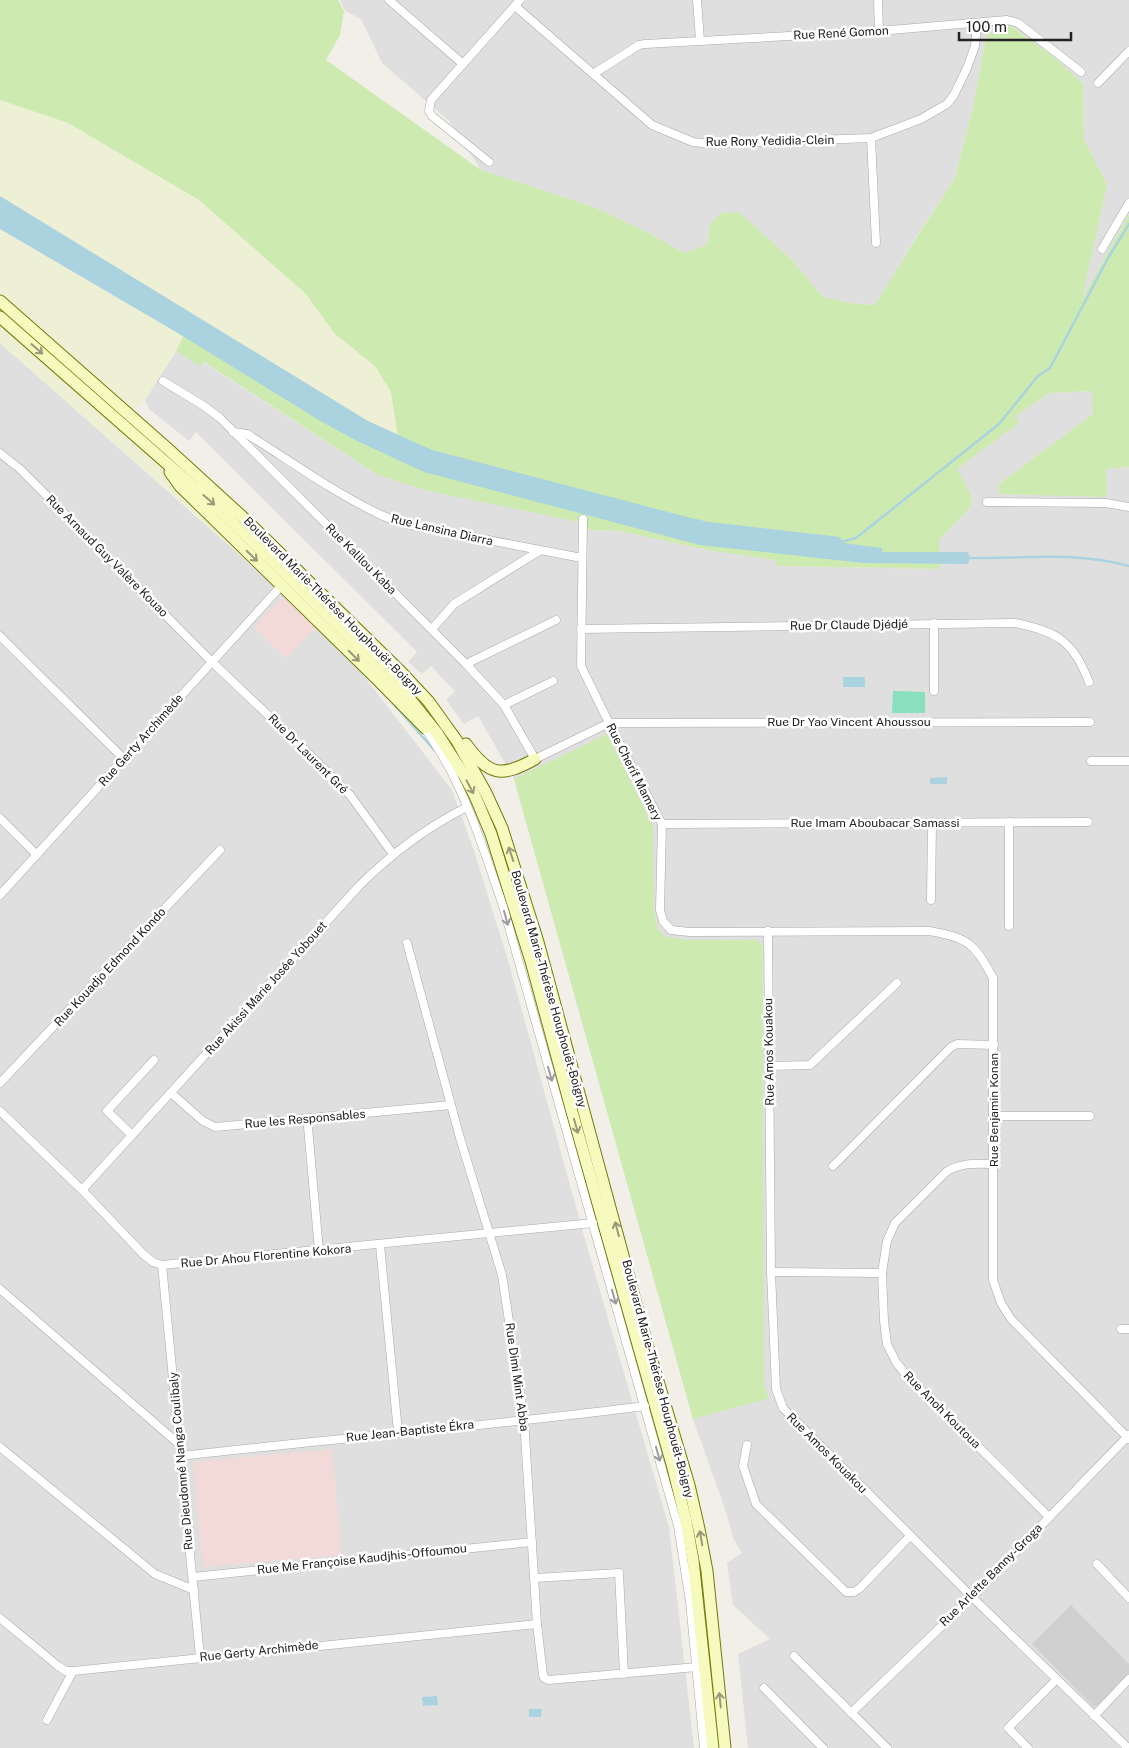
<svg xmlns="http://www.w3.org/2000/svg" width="1129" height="1748" viewBox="0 0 1129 1748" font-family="'Public Sans',sans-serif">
<rect width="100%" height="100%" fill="#f2efe9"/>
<g fill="#e0dfdf">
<path d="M340 0H1129V214L1081 301 1107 184 1084 140 1083 84 1056 59 1011 26 986 37 974 103 955 178 911 245 876 305 850 303 823 297 791 259 710 224 707 245 684 253 647 232 591 206 481 170 449 121 382 63 361 19 345 11Z"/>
<path d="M0 343 285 595 255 627 286 657 317 626 350 658 452 790 473 848 508 960 584 1236 669 1527 694 1748H0Z"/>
<path d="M176 351 200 365 203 362 378 475 579 522V528L591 530 619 531 713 551 777 560 776 566 939 569V540L971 506 972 496 956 469 1019 423 1015 416 1049 393 1093 391V414L999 484V494L1106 469 1129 467V1748H748L738 1654 770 1639 733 1605 727 1563 742 1553 734 1540 725 1509 693 1419 514 779 478 716 464 724 446 700 455 691 431 666 422 674 408 662 417 652 196 432 189 441 149 409 145 400Z"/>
</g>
<g fill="#f2dad9">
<path d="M285 595 317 626 286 658 254 627Z"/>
<path d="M332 1449 342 1555 203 1567 193 1462Z"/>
</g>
<path fill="#d0d0d0" d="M1071 1605 1129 1664V1674L1098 1705 1093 1706 1032 1644Z"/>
<g fill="#eef0d5">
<path d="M0 100 68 123 199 200 306 294 335 334 375 365 391 392 401 451 298 379 0 196Z"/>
<path d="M0 229 90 282 184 335 176 351 145 400 122 426 290 589 285 595 0 343Z"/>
</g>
<g fill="#cdebb0">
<path d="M0 0H338L344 11 340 35 326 60 481 170 591 206 647 232 684 253 707 245 710 224 721 213 739 212 791 259 823 297 850 303 875 305 911 246 955 178 974 103 986 37 997 26H1011L1056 59 1083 84 1084 140 1107 184 1082 299 1129 214V467L1106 469 1107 497 999 494V484L1093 414 1092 391 1049 393 1016 416 1019 423 957 469 972 496 971 506 939 540 940 569 776 566V560L713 551 619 531 591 530 579 528V522L424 490 378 475 204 362 200 366 176 351 189 325 400 450 391 392 375 366 335 334 306 294 199 200 68 123 0 100Z"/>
<path d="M607 734 653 826 654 911 658 930 666 937 687 940H756L762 945 764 1386 769 1398 693 1419 514 779Z"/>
</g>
<path fill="#88e0be" d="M893 691 925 692V713H892Z"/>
<g fill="#aad3df">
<path d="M0 196 368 421 432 450 687 517 709 522 840 537 843 543 882 548V552H968L970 558 968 564 863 563 700 545 424 472 357 441 322 422 176 332 0 229Z"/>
<rect x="843" y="677" width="22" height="10"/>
<path d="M947 777V784H930V778Z"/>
<path d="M437 1696 438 1705 423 1706 422 1697Z"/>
<path d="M529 1709H542L541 1717H529Z"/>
</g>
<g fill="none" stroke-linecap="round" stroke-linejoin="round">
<g stroke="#aad3df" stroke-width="2.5">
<path d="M841 542 856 538 999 424 1038 376 1050 368 1108 258 1129 224"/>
<path d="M967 558C1021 559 1076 551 1129 566"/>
<path d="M393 703 435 751"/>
</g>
<g stroke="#a9a9a9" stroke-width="9">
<g id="minor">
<path d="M389 0 463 64 520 0"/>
<path d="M697 0 700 40"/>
<path d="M878 0 879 31"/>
<path d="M515 6 652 125 693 142 711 144 871 138 921 119 947 104 954 95 967 68 975 46 977 23"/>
<path d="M463 64 431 100 429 111 432 116 489 162"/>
<path d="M593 74 639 45 645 44 879 31 1007 20 1018 23 1081 72"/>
<path d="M1098 83 1129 51"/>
<path d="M871 138 876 243"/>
<path d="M1102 249 1129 203"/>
<path d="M163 381 204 406 220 418 466 664 504 705 535 759 609 723 1090 722"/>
<path d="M233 432 247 434C289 460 330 490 375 512 387 519 401 522 415 526L582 558"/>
<path d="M0 453 20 469 212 662 305 750 350 795 393 854"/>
<path d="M987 502 1106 503 1129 507"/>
<path d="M583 519 581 666 609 723 662 824 660 910 663 921 671 930 689 932 929 931C969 938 974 943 993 978V1280L1001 1303 1011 1319 1129 1439"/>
<path d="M432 629 454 604 539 551"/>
<path d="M581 629 1015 623C1057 632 1073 640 1089 682"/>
<path d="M0 636 125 760"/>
<path d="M466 664 556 620"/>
<path d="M934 691V623"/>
<path d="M504 705 553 681"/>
<path d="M422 724C433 741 445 758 454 777 474 818 488 862 503 906L678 1526 690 1602 704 1748"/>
<path d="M1091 761H1129"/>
<path d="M0 818 37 855"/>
<path d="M1009 822V926"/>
<path d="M662 824 1088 822"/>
<path d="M0 895 282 585"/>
<path d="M931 900 932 822"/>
<path d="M768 931 771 1272 776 1389 783 1408 972 1597 1128 1748"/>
<path d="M407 943 460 1138 502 1275 524 1420 537 1624 543 1675 544 1678 549 1680 697 1667"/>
<path d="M770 1066 810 1065 897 983"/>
<path d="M0 1083 220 850"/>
<path d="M171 1093 203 1121 215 1127 451 1105"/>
<path d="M0 1111 82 1190 144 1255 153 1262 162 1265 593 1223"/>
<path d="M993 1116H1090"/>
<path d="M308 1127 319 1251"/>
<path d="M132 1135 107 1111 154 1060"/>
<path d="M994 1164C977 1164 961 1162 946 1172L895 1223 887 1241 882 1273 884 1321 887 1344 896 1362 907 1376 1049 1517"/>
<path d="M833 1166 951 1047 957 1044 994 1045"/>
<path d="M82 1190 359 886C391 854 427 827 467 807"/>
<path d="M380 1245 398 1432"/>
<path d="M162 1265 200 1657"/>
<path d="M771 1272 882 1273"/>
<path d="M0 1289 180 1445"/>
<path d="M1121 1329H1129"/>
<path d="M747 1445 743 1466 756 1504 846 1592H854L860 1588 910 1536"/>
<path d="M0 1447 155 1574 194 1590"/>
<path d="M181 1456C336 1438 491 1426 645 1406"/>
<path d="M1097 1564 1129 1598"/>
<path d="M193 1577 532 1542"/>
<path d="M535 1578 619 1573 624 1674"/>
<path d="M0 1618 58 1666 66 1671H73L537 1624"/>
<path d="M794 1656 887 1748"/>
<path d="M764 1688 823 1748"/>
<path d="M851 1713 972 1597 1129 1435"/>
<path d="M1094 1716 1129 1679"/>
<path d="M47 1720 73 1671"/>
<path d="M1028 1748 1008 1728 1057 1679"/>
</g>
</g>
<g stroke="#707d05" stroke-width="13">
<g id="secondary">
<path d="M0 301 168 449 247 521 403 674 429 702 457 741 486 793 502 828 538 942 647 1344 689 1485 699 1529 707 1571 725 1748"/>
<path d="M0 317 221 511 369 656 409 698 437 733 464 775 475 796 491 834 531 961 572 1112 673 1468 686 1521 693 1560 713 1748"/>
<path d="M170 472 180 486 376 678 425 728"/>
<path d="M466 744C489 776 501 778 535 759"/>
</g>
</g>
<use href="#minor" stroke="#fff" stroke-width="8"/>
<use href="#secondary" stroke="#f7fabf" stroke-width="11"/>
</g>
<defs><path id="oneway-shaft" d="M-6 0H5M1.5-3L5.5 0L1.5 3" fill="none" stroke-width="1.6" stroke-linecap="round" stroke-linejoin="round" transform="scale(1.25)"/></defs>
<g stroke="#979978">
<use href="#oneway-shaft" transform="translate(37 349) rotate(41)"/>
<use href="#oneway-shaft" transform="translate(209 500) rotate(41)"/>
<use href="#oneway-shaft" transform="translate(252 556) rotate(44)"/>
<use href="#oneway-shaft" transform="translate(354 656) rotate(45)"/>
<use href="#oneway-shaft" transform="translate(470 787) rotate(62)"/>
<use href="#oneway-shaft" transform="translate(511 854) rotate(-109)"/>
<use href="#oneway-shaft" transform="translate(576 1126) rotate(74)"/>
<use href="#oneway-shaft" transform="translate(617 1229) rotate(-105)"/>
<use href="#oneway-shaft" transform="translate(701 1538) rotate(-100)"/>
<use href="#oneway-shaft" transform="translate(720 1700) rotate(-96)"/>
</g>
<g stroke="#9c9c9c">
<use href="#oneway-shaft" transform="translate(506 918) rotate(74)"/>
<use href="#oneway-shaft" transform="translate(550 1074) rotate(74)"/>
<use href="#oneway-shaft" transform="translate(614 1297) rotate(74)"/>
<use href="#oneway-shaft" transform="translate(658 1454) rotate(74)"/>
</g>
<g text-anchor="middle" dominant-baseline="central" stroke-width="5" stroke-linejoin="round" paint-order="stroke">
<g font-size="12" fill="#222" stroke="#fff">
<text transform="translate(841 33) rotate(-3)">Rue René Gomon</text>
<text transform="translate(770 141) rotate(-1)">Rue Rony Yedidia-Clein</text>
<text transform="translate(442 530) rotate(13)">Rue Lansina Diarra</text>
<text transform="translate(107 556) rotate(45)">Rue Arnaud Guy Valère Kouao</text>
<text transform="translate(361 559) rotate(45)">Rue Kalilou Kaba</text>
<text transform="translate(333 606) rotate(45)">Boulevard Marie-Thérèse Houphouët-Boigny</text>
<text transform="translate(849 625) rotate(-1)">Rue Dr Claude Djédjé</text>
<text x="849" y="722">Rue Dr Yao Vincent Ahoussou</text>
<text transform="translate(141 740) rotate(-48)">Rue Gerty Archimède</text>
<text transform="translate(308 754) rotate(45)">Rue Dr Laurent Gré</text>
<text transform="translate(634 772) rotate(63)">Rue Cherif Mamery</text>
<text x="875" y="823">Rue Imam Aboubacar Samassi</text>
<text transform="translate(110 967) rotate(-47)">Rue Kouadjo Edmond Kondo</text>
<text transform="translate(266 988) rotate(-48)">Rue Akissi Marie Josée Yobouet</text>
<text transform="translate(549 989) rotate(74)">Boulevard Marie-Thérèse Houphouët-Boigny</text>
<text transform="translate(769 1052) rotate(-91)">Rue Amos Kouakou</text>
<text transform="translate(994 1110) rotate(-90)">Rue Benjamin Konan</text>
<text transform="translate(305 1119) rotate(-5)">Rue les Responsables</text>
<text transform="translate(266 1256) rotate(-5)">Rue Dr Ahou Florentine Kokora</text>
<text transform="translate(517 1377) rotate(82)">Rue Dimi Mint Abba</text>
<text transform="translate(658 1379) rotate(75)">Boulevard Marie-Thérèse Houphouët-Boigny</text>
<text transform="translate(942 1410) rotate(45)">Rue Anoh Koutoua</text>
<text transform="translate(410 1431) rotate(-6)">Rue Jean-Baptiste Ékra</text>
<text transform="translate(827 1453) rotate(45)">Rue Amos Kouakou</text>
<text transform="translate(181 1461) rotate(-95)">Rue Dieudonné Nanga Coulibaly</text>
<text transform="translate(362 1559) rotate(-6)">Rue Me Françoise Kaudjhis-Offoumou</text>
<text transform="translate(991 1575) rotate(-45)">Rue Arlette Banny-Groga</text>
<text transform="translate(259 1651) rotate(-6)">Rue Gerty Archimède</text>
</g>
</g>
<path d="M959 32v8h112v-8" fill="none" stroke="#222222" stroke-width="2.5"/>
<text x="966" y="32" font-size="15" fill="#222222" stroke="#ffffff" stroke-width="4" paint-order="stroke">100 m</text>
</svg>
